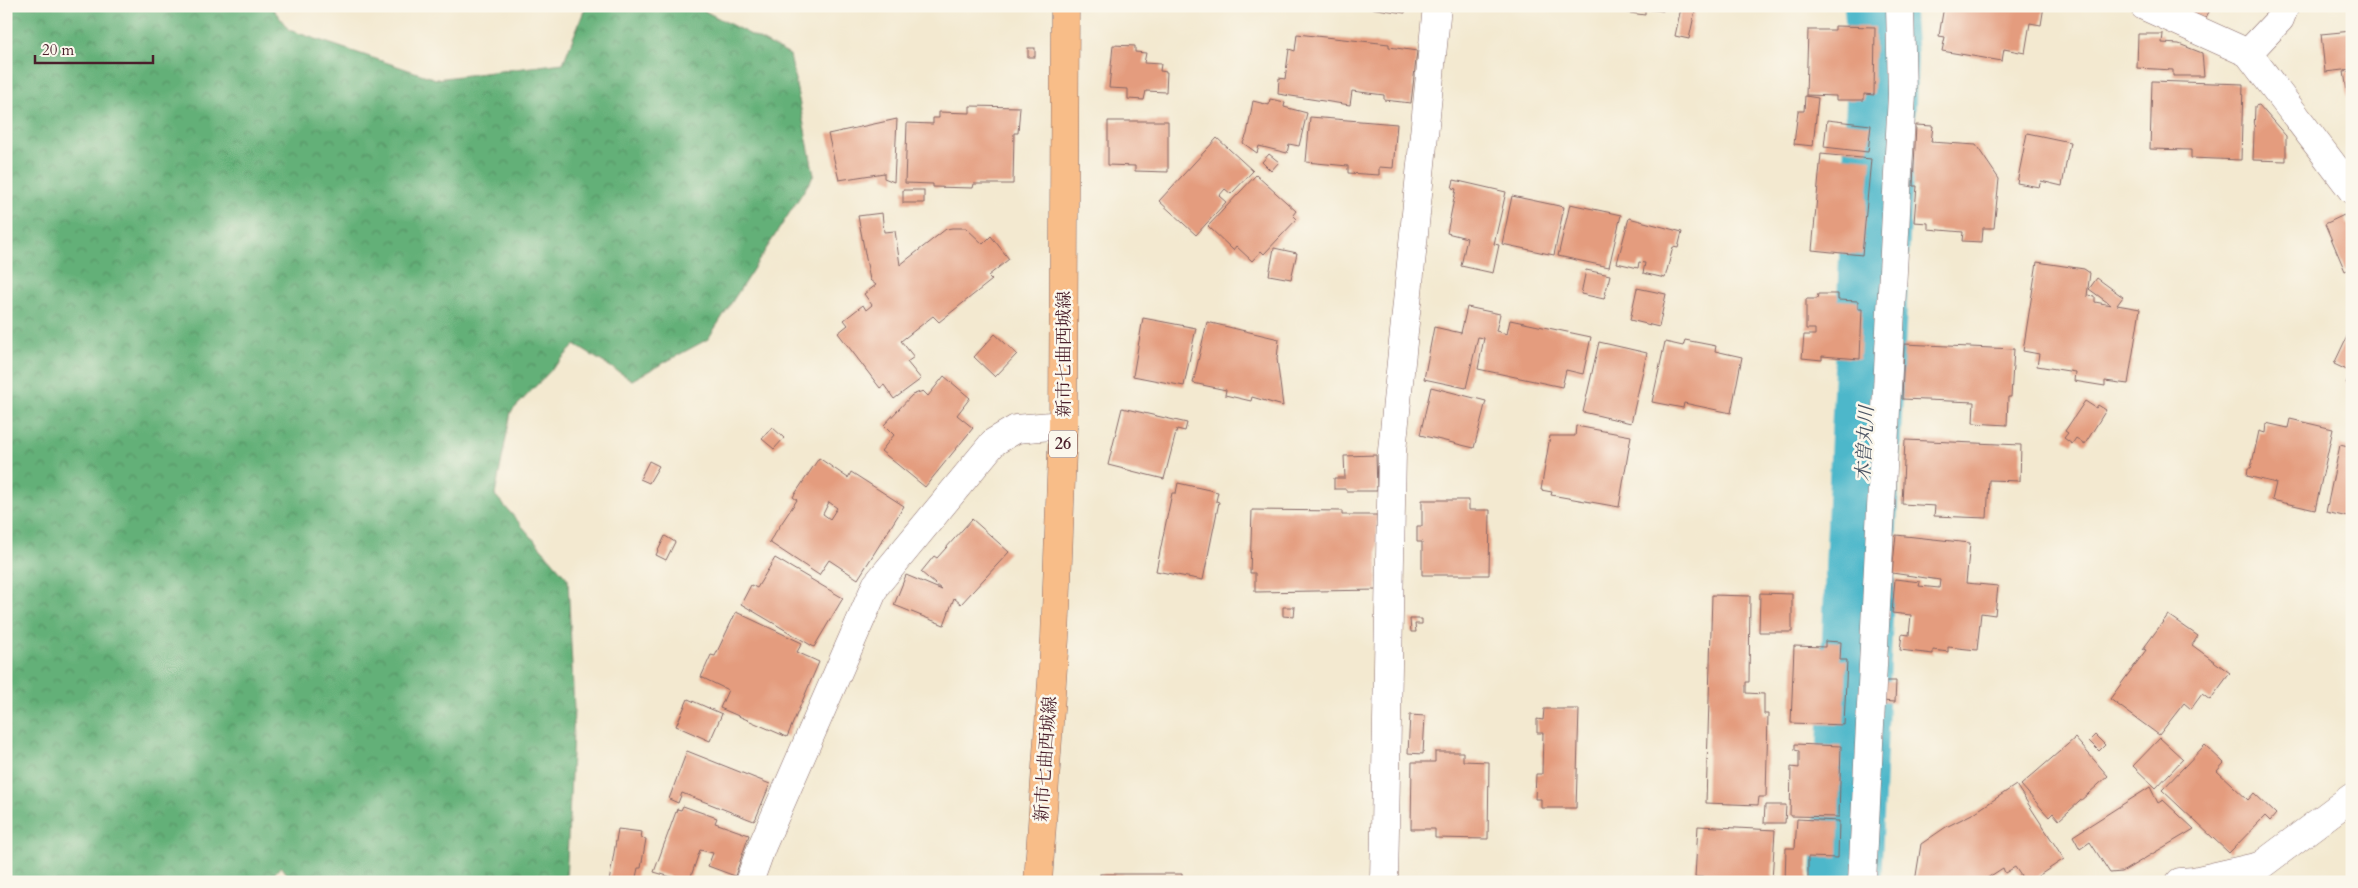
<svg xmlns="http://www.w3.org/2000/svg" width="2358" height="888" viewBox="0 0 2358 888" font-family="Cardo,'Noto Serif JP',serif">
<defs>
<pattern id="forest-crowns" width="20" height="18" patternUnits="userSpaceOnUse" patternTransform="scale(1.25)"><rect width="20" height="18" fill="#64b078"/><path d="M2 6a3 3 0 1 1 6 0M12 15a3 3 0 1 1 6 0" fill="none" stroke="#548f63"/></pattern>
</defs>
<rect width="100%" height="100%" fill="#fbf7ec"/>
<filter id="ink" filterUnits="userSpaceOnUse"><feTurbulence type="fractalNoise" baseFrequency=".02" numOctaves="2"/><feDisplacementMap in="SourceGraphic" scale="10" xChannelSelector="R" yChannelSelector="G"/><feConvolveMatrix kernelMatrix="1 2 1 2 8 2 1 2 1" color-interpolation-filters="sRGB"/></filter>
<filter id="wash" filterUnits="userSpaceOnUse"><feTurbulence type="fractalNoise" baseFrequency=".0096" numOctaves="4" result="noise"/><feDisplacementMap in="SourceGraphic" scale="20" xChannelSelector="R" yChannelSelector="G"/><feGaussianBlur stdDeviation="1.12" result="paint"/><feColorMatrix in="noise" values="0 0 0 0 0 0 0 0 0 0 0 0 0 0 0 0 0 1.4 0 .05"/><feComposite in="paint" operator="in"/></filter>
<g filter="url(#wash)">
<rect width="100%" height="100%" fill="#f3e9d0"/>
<path fill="url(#forest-crowns)" stroke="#576852" d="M6 6H271L289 30 436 79 563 63 586 6H695L790 55 814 175 708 339 632 380 575 345 511 412 495 495 568 579 574 710 566 882H293L281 866 267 882H6Z"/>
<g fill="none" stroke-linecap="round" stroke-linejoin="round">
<path stroke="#4db7ca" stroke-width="70" d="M1846 882 1883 58 1879 6"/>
</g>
<g id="blocks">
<g fill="#e49c7e" fill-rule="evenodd">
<path d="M1356 6H1406L1405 13Z"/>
<path d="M1623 6H1664L1663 11 1645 9V15L1622 12Z"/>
<path d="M1675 6H1696L1689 39 1675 36 1681 8Z"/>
<path d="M1944 6H2044L2041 25 2030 23 2025 53 2004 49 2002 61 1942 51 1945 37 1939 36Z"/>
<path d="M2169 6H2200L2210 10 2204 21Z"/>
<path d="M1835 26 1875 27 1874 95 1864 94V100H1836V96L1806 95 1808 30H1835Z"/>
<path d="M2352 31V69L2325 72 2321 34Z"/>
<path d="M1297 34 1389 44V47L1417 51 1411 103 1384 100V95L1352 91 1350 105 1278 94 1279 78 1285 79 1289 49 1295 51Z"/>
<path d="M2138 34H2163L2162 43 2179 44 2202 53 2204 76H2173V70L2137 68Z"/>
<path d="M1113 45 1135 46V52L1146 53 1144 63 1161 64 1160 71 1167 72 1166 92 1146 91 1144 100 1128 99V89L1109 88Z"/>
<rect x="1028" y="48" width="7" height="9"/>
<path d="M2352 71V96H2348L2344 72Z"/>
<path d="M2152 81 2243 84 2241 160 2191 158V150L2150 149Z"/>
<path d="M1805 96 1818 98 1813 146 1794 144 1798 111H1804Z"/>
<path d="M1270 99 1285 102 1284 107 1307 113 1299 146 1289 144 1287 153 1259 146 1257 153 1243 143 1247 134 1253 101 1269 105Z"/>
<path d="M2259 105 2286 136V161L2253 160 2255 106Z"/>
<path d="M970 106 1020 107 1018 133H1014L1013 184H974L973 188 933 187V184L905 183 907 123 933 124V118H939V112L970 113Z"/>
<path d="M1310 117 1397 124 1393 168 1379 167V175L1348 173V166L1306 162Z"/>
<path d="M897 119 894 182 884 178V173L839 180 828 134Z"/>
<path d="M1827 120 1871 125 1868 152 1824 147Z"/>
<path d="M1108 121H1168V172L1135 171V166L1108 165Z"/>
<path d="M1916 125 1933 126 1931 142 1976 145 1999 179 1994 228H1983L1982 242 1962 241 1963 232 1928 229V223L1914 222 1917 186H1913Z"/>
<path d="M2027 133 2070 142 2062 186 2041 181 2039 187 2017 183Z"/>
<path d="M1217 138 1253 171 1231 194 1225 189 1219 196 1226 202 1196 235 1159 201Z"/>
<path d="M1269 154 1279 162 1271 171 1262 162Z"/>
<path d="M1821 154 1871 159 1862 255 1812 250Z"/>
<path d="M1256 175 1296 211 1293 215 1297 219 1264 254 1261 251 1252 261 1236 246 1233 250 1208 226Z"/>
<path d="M1454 180 1506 192 1494 244 1499 245 1493 273 1461 266 1467 238 1447 233 1456 189 1452 188Z"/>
<rect x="903" y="190" width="21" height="13"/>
<path d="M1512 196 1564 207 1554 255 1502 244Z"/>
<path d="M1570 204 1621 215 1609 267 1558 256Z"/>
<path d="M882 213 884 232 895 231 900 265 946 229 952 228H966L983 244 991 236 1009 259 988 276 992 280 939 322 933 316 901 341 914 357 907 362 921 379 894 399 884 385 880 388 838 333 848 325 844 320 863 305 866 310 872 305 864 294 876 285 870 280 858 216Z"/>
<path d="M2344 215 2352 233V268L2345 271 2325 224Z"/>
<path d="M1629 218 1682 232 1678 248 1673 247 1665 278 1643 273 1645 263 1639 262 1638 268 1617 263Z"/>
<path d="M1274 248 1297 253 1291 279 1269 275Z"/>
<path d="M2037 262 2084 269 2090 273 2087 296 2095 297V302L2111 305 2089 289 2097 278 2123 297 2117 305 2140 309 2128 384 2105 381V386L2074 381 2075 372 2037 366 2039 354 2023 351Z"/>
<path d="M1586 270 1610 275 1604 299 1581 294Z"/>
<path d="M1637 288 1666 294 1659 327 1630 320Z"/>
<path d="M1818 294H1838V300L1858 301V309H1862L1860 359 1822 356V360L1802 358 1804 335H1815V329H1806V299H1817Z"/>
<path d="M1467 307 1500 314 1496 331 1507 334 1510 320 1591 337 1583 374 1566 370 1562 387 1478 369 1484 338 1478 337 1466 388 1424 379 1434 327 1461 333Z"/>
<path d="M1143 318 1196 328 1184 386 1133 376Z"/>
<path d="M1207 322 1279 339 1277 359 1283 406 1252 397 1251 401 1225 395 1226 390 1193 383Z"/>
<path d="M2352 326V385L2346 383 2351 372 2334 364Z"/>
<path d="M995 334 1017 354 995 377 974 357Z"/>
<path d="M1685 340 1716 346 1715 351 1742 357 1731 413 1684 403 1683 408 1652 402 1665 342 1683 346Z"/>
<path d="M1599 342 1647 353 1631 423 1583 412Z"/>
<path d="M1904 344 2014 349 2011 397H2008L2007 425 1973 423 1974 402 1902 399Z"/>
<path d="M944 376 970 398 957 415 973 428 925 487 881 451 894 435 884 425 912 395 923 391 928 396Z"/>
<path d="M1431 387 1486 401 1474 448 1420 435Z"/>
<path d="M2085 401 2096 408 2098 405 2106 410 2085 444 2076 438 2072 444 2064 438 2068 433 2065 431Z"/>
<path d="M1122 408 1187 423 1185 431 1177 429 1164 479 1108 465Z"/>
<path d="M2290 419 2333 429 2315 510 2272 500 2276 483 2247 476 2248 468H2251L2259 431 2265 433 2266 423 2288 428Z"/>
<path d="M1576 426 1631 436 1619 507 1551 495 1552 492 1541 490 1550 436H1575Z"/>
<path d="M772 427 784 438 774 449 762 439Z"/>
<path d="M1905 440 2021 445 2020 481 1989 480 1987 518 1934 516 1935 506 1902 504Z"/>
<path d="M2340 445 2352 448V518L2326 512Z"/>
<path d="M1376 455 1377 491H1346V489H1334V478H1345L1344 456Z"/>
<path d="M819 458 848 478 851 472 904 506 858 579 829 560 819 575 769 542 797 500 793 497ZM829 502 837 508 830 519 823 514Z"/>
<path d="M649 461 659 466 649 483 640 479Z"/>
<path d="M1178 483 1218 492 1216 501 1219 502 1203 580 1156 571 1172 493H1176Z"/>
<path d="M1422 500H1469V510H1490L1489 575H1422V542H1417V526H1422Z"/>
<path d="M1252 510 1342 511V515H1377V590L1255 592V573H1250Z"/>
<path d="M972 519 1009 552 961 604 954 598 944 625 894 605 906 575 942 590 921 572 934 556 937 558Z"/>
<path d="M1896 535 1970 543 1966 583 1998 586 1995 615 1981 613 1977 650 1948 647V652L1933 650V654L1900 650 1902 634 1909 635 1911 615 1892 613 1895 579 1920 582 1919 586 1939 588 1940 580 1892 573Z"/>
<path d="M665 536 675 542 666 560 656 555Z"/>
<path d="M775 558 843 598 814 647 741 604 751 585 757 588Z"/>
<path d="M1760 593 1792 594V632H1759Z"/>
<path d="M1712 595 1750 596 1749 682H1746V693L1764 694V714H1768L1766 797H1759L1758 805 1706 803Z"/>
<path d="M1283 607H1295L1294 617 1283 616Z"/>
<path d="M736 612 802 643 797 652 819 662 787 737 720 708 728 690 701 677 711 655 715 656Z"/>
<path d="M2168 615 2198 636 2192 645 2230 673 2210 700 2202 694 2191 709 2184 703 2159 735 2110 699 2146 650 2143 649Z"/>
<path d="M1410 619H1422V624H1415L1416 632H1411Z"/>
<path d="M1825 641 1841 642 1840 660H1847L1844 725 1791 723 1794 646 1825 647Z"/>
<path d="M1883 681H1896L1895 702 1882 701Z"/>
<path d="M688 699 722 714 710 741 676 726Z"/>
<path d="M1544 709H1579L1576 808H1541V799H1535L1536 774H1542L1543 733H1537V719L1543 720Z"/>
<path d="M1410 715 1425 716 1423 754 1408 753Z"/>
<path d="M2095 735 2105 745 2099 751 2089 741Z"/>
<path d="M2075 738 2108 776 2059 820 2053 813 2049 817 2021 785Z"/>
<path d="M2160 738 2183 759 2156 788 2133 766Z"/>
<path d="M1795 744 1841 746 1839 817 1790 816 1791 767 1799 768V751L1795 750Z"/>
<path d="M2205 745 2224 763 2217 771 2248 800 2254 793 2276 814 2270 821 2265 816 2229 853 2162 790Z"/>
<path d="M687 751 770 784 756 818 754 821 682 793 678 803 669 799Z"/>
<path d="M1435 752H1463V761L1489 762 1488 839 1435 838V829H1411L1412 762H1435Z"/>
<path d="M2016 785 2064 859 2029 882H2025L2015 867 2005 873 2003 868 1981 882H1915L1921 844 1946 827 1974 813Z"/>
<path d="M2150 787 2158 803 2163 800 2194 829 2122 872 2110 873 2090 842 2080 849 2073 836Z"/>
<path d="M1765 805H1786L1785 823H1764Z"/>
<path d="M683 806 717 818 715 823 749 835 735 876 708 866 713 853 700 850 689 882 654 872 677 809 681 810Z"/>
<path d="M1797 819 1839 821 1838 858 1808 857V882H1785L1786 848H1795Z"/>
<path d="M1698 826 1775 830 1772 881 1695 877Z"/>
<path d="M618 829 642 832 641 838 646 839 641 868H638L635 882H609Z"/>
<rect x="1100" y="874" width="82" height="8"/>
</g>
</g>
</g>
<g filter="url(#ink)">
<use href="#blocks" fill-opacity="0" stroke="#856665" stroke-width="1"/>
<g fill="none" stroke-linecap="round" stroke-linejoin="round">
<g stroke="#856665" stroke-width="29">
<g id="minor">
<path d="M2144 6 2248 53 2352 190"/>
<path d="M2248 53 2280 19 2285 6"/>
<path d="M749 882 762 846 876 585 994 442 1016 429 1063 425"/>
<path d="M1384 882 1392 451 1437 6"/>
<path d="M1862 882 1902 94 1900 6"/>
<path d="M2180 882 2194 881 2260 866 2352 797"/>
</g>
</g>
<g stroke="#856665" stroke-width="29">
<path id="major" d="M1038 882 1055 638 1063 425 1065 6"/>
</g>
<use href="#minor" stroke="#fff" stroke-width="28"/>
<use href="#major" stroke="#f8bd88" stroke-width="28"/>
</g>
</g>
<g text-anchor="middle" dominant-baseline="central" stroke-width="5" stroke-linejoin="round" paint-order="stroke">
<rect fill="#fbf7ec" stroke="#7f6065" stroke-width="1" x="1049" y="430.5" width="28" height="27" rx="4"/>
<g font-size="16" font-weight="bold" fill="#4a1f2b">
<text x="1063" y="444">26</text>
</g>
<g font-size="18" fill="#4a1f2b" stroke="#fbf7ec">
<text transform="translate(1064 354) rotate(-90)">新市七曲西城線</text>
<text transform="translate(1046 759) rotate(-86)">新市七曲西城線</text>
</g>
<g font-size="19" font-style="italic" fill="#4b5463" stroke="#fbf7ec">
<text transform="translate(1865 444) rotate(-87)">木曽丸川</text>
</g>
</g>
<rect width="2358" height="888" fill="none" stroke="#fbf7ec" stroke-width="25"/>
<path d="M35 55v8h118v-8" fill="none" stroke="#4a1f2b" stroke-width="2.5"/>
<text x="42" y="55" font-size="15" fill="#4a1f2b" stroke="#fbf7ec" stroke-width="4" paint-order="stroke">20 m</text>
</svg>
